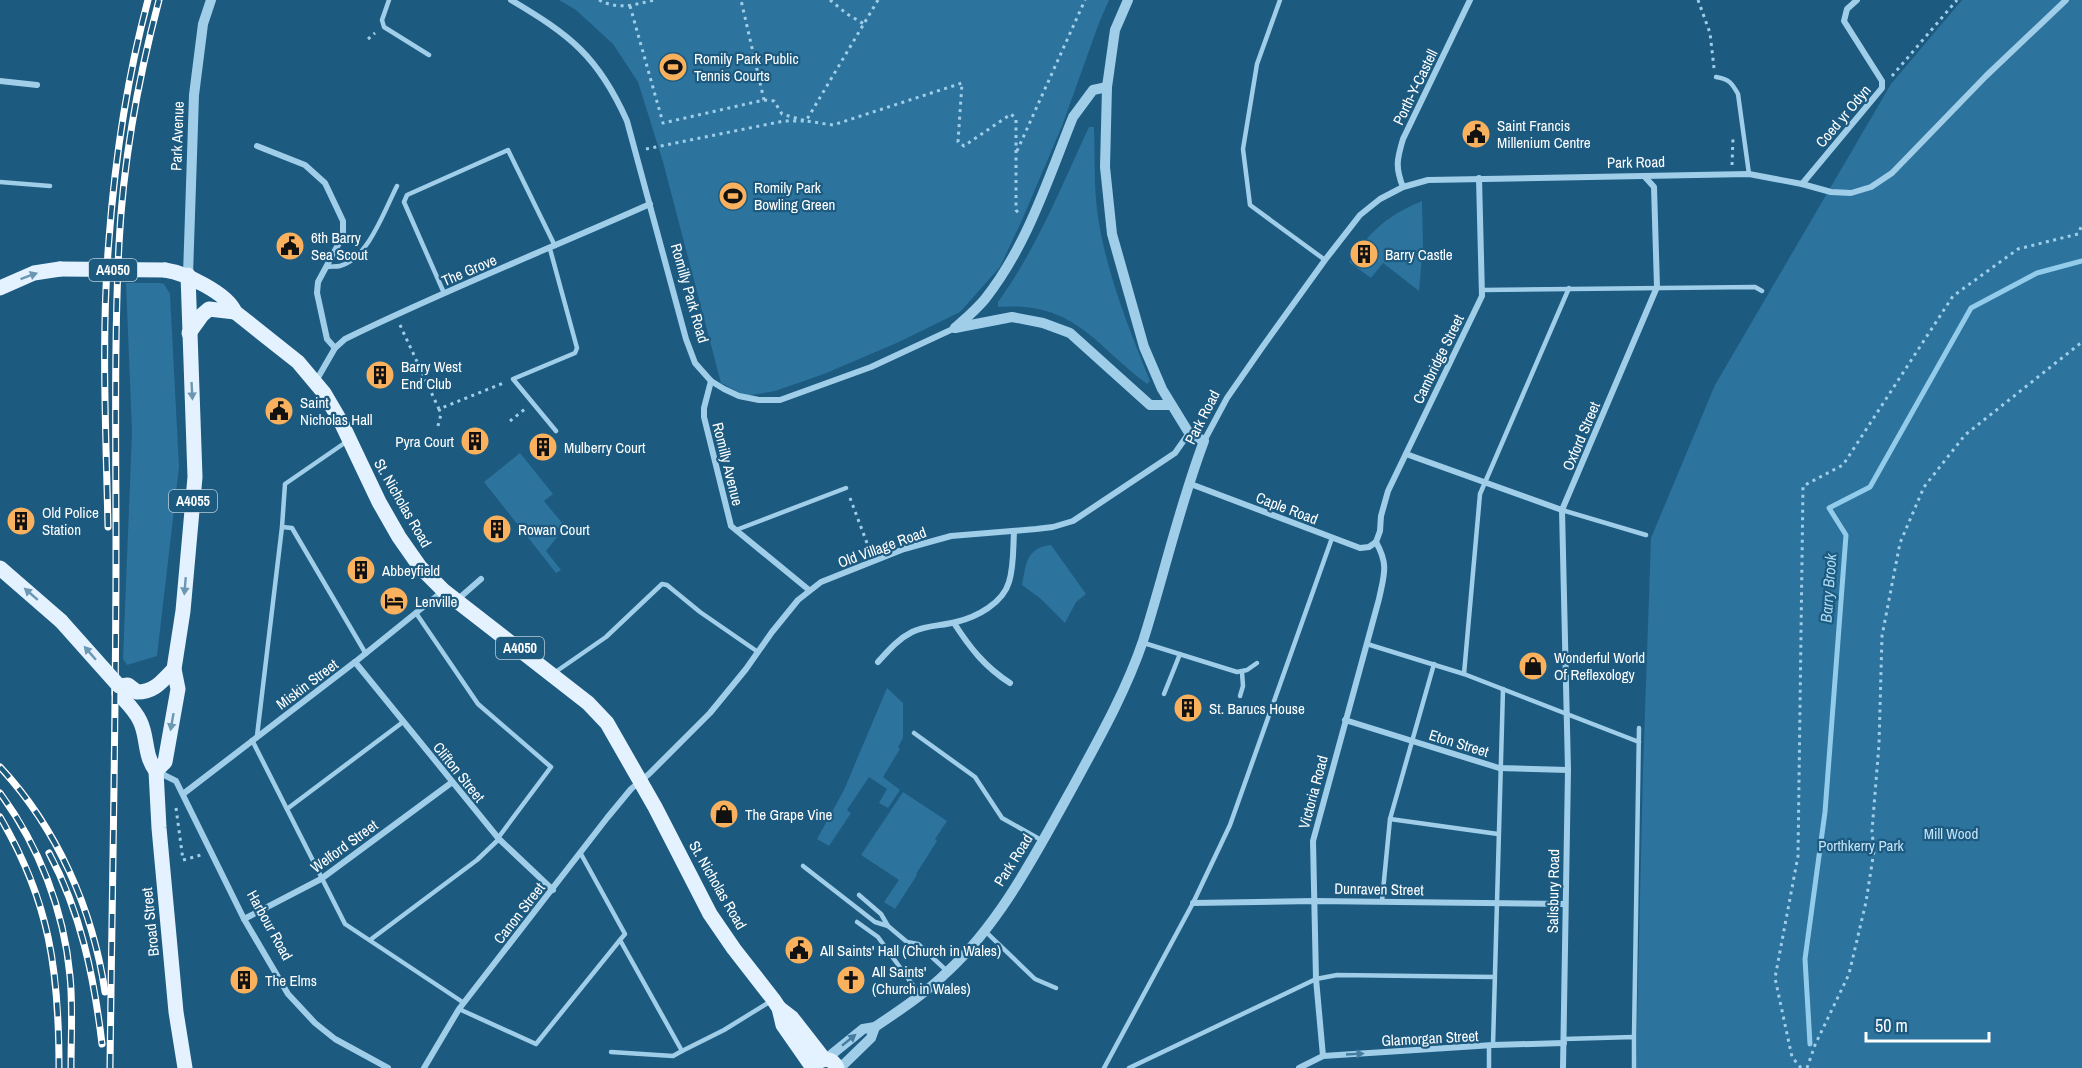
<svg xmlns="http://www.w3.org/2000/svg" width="2082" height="1068" viewBox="0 0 2082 1068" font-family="'Archivo Narrow',sans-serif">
<rect width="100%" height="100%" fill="#1c5a80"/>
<g fill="#2c739d">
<path d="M559 0H1109L1099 23 1062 126 1022 220 1000 267 960 312 899 342 824 374 775 391 746 396 721 383 663 162 638 82 613 44 576 10Z"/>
<path d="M1962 0H2082V1068H1636L1643 770 1651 538 1715 385 1891 84Z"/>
<path d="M1089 127H1094C1095 155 1094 183 1097 210 1105 270 1128 326 1150 381L1147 384C1094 344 1074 301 998 307V302C1037 248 1061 187 1089 127Z"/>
<path d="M1422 201 1423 245 1419 291 1383 263 1371 278 1349 262C1371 231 1386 216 1422 201Z"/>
<path d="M126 283H160L164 284 170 294 179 467 157 656 127 665 123 659 132 432Z"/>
<path d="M520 453 553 494 544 501 563 524 554 531 558 536 546 551 561 570 556 573 484 482Z"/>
<path d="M1051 545 1086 594 1076 602 1065 623 1041 599 1022 585C1026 564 1026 548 1051 545Z"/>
<path d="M887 688 903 703V738L898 747 900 749 883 777 900 790 888 808 879 803 887 789 869 777 847 810 851 813 829 846 817 839 844 790Z"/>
<path d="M903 792 947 821 935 839 937 841 916 874 917 875 895 909 884 902 899 880 861 855Z"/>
</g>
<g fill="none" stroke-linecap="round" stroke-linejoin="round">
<path stroke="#93cceb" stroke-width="5" d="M1810 1044 1805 959 1825 812 1846 535 1829 508 1870 487 1971 308 2037 273 2082 261"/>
<g stroke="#a0cee9" stroke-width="3" stroke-dasharray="3 4.5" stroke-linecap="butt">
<path d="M599 0C618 10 634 5 654 0"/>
<path d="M830 0 847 14 864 24"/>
<path d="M878 0 806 121 833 125 962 83 958 142 964 146 1011 114 1016 119V210L1020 215"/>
<path d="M1698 0 1710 33 1714 68"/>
<path d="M630 6 663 123 764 100 741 0"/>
<path d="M368 39 375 33"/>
<path d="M1892 76 1957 0"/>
<path d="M646 149 784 121H806L782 114 774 101 764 100"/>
<path d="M1017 151 1085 0"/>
<path d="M1732 165 1733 138"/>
<path d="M400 325 439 409 506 382"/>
<path d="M510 421 525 409"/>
<path d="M438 426 441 414 439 409"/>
<path d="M850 498 870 551"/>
<path d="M176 808 183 860 201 855"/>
<path d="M1801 1068 1792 1057 1775 978 1798 856 1803 486 1843 465 1953 296 2018 249 2078 234 2082 225"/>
<path d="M1807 1068 1815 1045 1849 974 1866 902 1874 851 1872 831 1879 744 1882 636 1900 543 1924 487 1965 435 2082 342"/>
</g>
<g stroke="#a0cee9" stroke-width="4.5">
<path d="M389 0 382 20 384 27 429 55"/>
<path d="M1280 0 1257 64 1243 149 1250 205 1325 260"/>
<path d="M1716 77C1729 79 1732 83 1738 94L1749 174"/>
<path d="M0 182 50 186"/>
<path d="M550 249 577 348 575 353 513 379 556 431"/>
<path d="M326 267C330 266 336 267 340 266 368 259 385 209 397 186"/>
<path d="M1482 290 1755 287 1762 291"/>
<path d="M444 293 404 202 407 195 508 150 555 246"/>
<path d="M1562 510 1646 535"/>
<path d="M282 527 292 528 366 654"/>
<path d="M736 530 846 488"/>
<path d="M416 613 478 704 551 767 498 838"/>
<path d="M1144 643 1237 672 1247 670 1257 663"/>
<path d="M1367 644 1464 674 1639 742"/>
<path d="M554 673 606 637 662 584 667 585 700 612 758 652"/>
<path d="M1464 674 1480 494 1569 288"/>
<path d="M1164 694 1180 654"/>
<path d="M1240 696 1243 686 1242 672"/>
<path d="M914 733 975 777 1002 818 1043 841"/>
<path d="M257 736 282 527 285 484 346 442"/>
<path d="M252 740 345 924 464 1003"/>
<path d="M287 809 403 722"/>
<path d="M1390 819 1498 834"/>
<path d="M581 854 625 934 620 940 682 1051 724 1030 771 1001"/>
<path d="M803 866 875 922 888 926 907 942 918 944 948 972"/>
<path d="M859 895 881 914 888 926"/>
<path d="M1382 901 1390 819 1434 664"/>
<path d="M857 922 878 937 920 995"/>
<path d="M986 932 1035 979 1056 988"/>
<path d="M370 940 477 860 499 839"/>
<path d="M459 1009 536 1044 620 940"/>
<path d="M1634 1037 1639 728"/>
<path d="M1564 1039 1634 1037V1068"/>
<path d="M1493 1045 1503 689"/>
<path d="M611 1052 673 1056 682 1051"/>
<path d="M1104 1068 1193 903 1230 825 1332 538"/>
<path d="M1129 1068 1316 979 1337 975 1494 977"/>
<path d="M1489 1068V1046"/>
</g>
<g stroke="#a0cee9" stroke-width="6">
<path d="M511 0C570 35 598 56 627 121L686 339 695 363 711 381 724 389 739 396 759 400H780L871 367 955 328"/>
<path d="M0 81 37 85"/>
<path d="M257 146 305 165 325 183 343 221V232L339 243 318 282 317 293 327 339 335 348"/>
<path d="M1802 184 1882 88V81L1844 21 1847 9 1857 0"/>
<path d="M1403 187C1395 167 1397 159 1403 139L1470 0"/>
<path d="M316 381 335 348 345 339C445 290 549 249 650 204"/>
<path d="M711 381 704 408V417L731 526 809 590"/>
<path d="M1204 441 1227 398 1261 349 1325 260 1360 215 1380 199 1403 187 1428 180 1749 174 1802 184 1831 192 1851 193 1871 187 1892 173 1986 76 2066 0"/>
<path d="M1406 454 1562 510"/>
<path d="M1188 483 1360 548 1369 547 1376 542"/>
<path d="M1376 542 1380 531 1381 516 1388 491 1482 296 1479 178"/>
<path d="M457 600 481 579"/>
<path d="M954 623C970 648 985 667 1010 683"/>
<path d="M355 662 499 839 553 890"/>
<path d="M878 662C888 651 898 639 912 632 926 625 941 626 956 622 977 617 1003 603 1009 582 1014 566 1013 548 1014 532"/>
<path d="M1345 720 1499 768 1568 770"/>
<path d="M158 772 176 781 244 919 288 994 315 1023 335 1039 388 1068"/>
<path d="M183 794 355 662 443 591"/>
<path d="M1193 903 1314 901 1565 904"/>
<path d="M244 919 321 879 451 783"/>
<path d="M1323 1056 1316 979 1313 841 1379 599C1384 575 1389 565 1376 542"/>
<path d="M424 1068 459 1009 607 818 631 789 649 774 710 713 746 669 772 632 798 600 821 582 904 549 951 536 1036 529 1053 527 1073 521 1175 453 1189 433"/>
<path d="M1299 1068 1323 1056 1493 1045 1564 1043"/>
<path d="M1563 1068 1568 770 1562 510 1657 287 1654 187 1645 177"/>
</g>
<g stroke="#a0cee9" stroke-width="10">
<path d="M188 275 194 95 203 24 211 0"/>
<path d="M955 328C965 319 976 310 985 299 1027 246 1048 179 1073 117L1093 90 1107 87"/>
<path d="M955 328 1012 317 1043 323 1070 333 1150 405H1170"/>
<path d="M826 1059 863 1029 875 1027C900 1010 926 993 947 972 1000 923 1035 855 1070 792 1096 744 1125 694 1143 641 1164 575 1179 507 1204 441L1189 433 1162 389 1144 347 1112 234 1105 167 1107 87 1115 30 1128 0"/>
<path d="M840 1068 871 1038 875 1027"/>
</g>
<g stroke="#e3f2fe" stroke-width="15">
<path d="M165 270C185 273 227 293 235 312L298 362 324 393 341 422 379 502 399 537 420 567 444 591 588 703 607 723 655 807 710 914 734 949 773 999 779 1008 783 1025 813 1068"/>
<path d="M0 288 34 273 60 269"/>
<path d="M189 333 202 315 209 309 235 312"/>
<path d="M0 568 61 621"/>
<path d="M156 771 165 762 178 689 174 669 183 611 195 477 188 275"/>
<path d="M156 771 159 828 176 1012 185 1068"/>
<path d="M156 771C144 756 148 737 140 721 135 710 126 702 119 694V686L128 685 137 692C155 692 162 681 174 669"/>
<path d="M779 1008 792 1018 824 1059"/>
<path d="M816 1064C823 1057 833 1058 837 1068"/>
</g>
<g stroke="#fff" stroke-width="7">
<g id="rail">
<path d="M108 527C106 432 101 335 109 239 115 159 127 78 148 0"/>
<path d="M0 767C57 828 93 910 105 992"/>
<path d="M0 793C39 846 64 910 70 976 73 1006 71 1037 71 1068"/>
<path d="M0 817C50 902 59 971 59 1068"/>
<path d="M49 853C81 913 94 977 102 1044"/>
<path d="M110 1068C112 894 116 720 116 546 116 445 114 345 119 244 123 163 138 79 159 0"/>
</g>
</g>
<use href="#rail" stroke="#1c5a80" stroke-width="4.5" stroke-dasharray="14" stroke-linecap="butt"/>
<g stroke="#e3f2fe" stroke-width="15">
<path d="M60 269 165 270"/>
<path d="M61 621 119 686"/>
</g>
</g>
<defs><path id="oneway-solid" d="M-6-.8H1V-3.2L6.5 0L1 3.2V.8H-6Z" transform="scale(1.5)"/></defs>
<g fill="#6c97b2">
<use href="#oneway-solid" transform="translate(29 276) rotate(-20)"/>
<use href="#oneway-solid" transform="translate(192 391) rotate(87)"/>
<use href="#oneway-solid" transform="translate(185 586) rotate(95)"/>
<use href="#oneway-solid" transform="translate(31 594) rotate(-139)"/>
<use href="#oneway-solid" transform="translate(90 653) rotate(-131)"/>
<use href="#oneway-solid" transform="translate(172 722) rotate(100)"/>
</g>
<g fill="#447da0">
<use href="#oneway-solid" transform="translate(849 1040) rotate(-39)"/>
<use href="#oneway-solid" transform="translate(1355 1054) rotate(-3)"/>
</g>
<defs>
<g id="stadium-disc" transform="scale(1.5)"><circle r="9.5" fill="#fab15e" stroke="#1c5a80"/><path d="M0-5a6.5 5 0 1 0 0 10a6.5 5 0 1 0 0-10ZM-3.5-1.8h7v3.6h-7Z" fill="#111"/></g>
<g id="civic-disc" transform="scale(1.5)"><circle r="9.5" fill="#fab15e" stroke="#1c5a80"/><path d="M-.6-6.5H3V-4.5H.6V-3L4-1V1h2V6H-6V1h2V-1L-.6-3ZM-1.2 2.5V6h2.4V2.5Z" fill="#111"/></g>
<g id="building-disc" transform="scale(1.5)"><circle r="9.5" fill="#fab15e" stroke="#1c5a80"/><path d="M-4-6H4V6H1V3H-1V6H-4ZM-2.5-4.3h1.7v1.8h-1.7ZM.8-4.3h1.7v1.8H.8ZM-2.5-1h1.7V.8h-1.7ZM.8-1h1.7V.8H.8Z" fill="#111"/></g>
<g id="hotel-disc" transform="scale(1.5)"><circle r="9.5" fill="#fab15e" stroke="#1c5a80"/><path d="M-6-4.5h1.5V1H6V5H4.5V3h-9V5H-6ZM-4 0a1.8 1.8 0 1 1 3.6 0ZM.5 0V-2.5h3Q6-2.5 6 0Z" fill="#111"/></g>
<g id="shop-disc" transform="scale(1.5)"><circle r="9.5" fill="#fab15e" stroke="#1c5a80"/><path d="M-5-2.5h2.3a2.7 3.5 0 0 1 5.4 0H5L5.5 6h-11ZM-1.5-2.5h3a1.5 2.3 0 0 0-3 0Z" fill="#111"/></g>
<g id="church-disc" transform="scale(1.5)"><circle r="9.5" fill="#fab15e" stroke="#1c5a80"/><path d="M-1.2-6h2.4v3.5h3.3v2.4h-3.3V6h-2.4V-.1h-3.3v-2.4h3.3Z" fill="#111"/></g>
</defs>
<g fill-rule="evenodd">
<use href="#stadium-disc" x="673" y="67"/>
<use href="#civic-disc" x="1476" y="134"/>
<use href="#stadium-disc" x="733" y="196"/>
<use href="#civic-disc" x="290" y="246"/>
<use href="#building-disc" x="1364" y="254"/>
<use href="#building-disc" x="380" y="375"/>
<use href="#civic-disc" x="279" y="411"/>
<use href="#building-disc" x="475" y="441"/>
<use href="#building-disc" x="543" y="447"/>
<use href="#building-disc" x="21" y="521"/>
<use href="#building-disc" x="497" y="529"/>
<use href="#building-disc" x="361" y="570"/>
<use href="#hotel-disc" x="394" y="601"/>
<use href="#shop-disc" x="1533" y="666"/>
<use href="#building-disc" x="1188" y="708"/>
<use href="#shop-disc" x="724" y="814"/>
<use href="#civic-disc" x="799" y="950"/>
<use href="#building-disc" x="244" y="980"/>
<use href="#church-disc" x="851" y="980"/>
</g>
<g text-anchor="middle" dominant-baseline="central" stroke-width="4.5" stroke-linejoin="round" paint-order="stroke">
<g fill="#1c5a80" stroke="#bbced9" stroke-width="1.5">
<rect x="89" y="259" width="48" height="22" rx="4.5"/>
<rect x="169" y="490" width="48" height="22" rx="4.5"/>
<rect x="496" y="637" width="48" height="22" rx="4.5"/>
</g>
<g font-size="14" font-weight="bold" fill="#fff">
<text x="113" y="270">A4050</text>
<text x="193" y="501">A4055</text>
<text x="520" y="648">A4050</text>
</g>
<g font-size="15" fill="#fff" stroke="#1c5a80" text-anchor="start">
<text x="694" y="58">Romily Park Public<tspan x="694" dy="17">Tennis Courts</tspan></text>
<text x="1497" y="125">Saint Francis<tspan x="1497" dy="17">Millenium Centre</tspan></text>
<text x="754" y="187">Romily Park<tspan x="754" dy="17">Bowling Green</tspan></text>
<text x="311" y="237">6th Barry<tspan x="311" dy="17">Sea Scout</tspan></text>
<text x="1385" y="254">Barry Castle</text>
<text x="401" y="366">Barry West<tspan x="401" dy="17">End Club</tspan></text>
<text x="300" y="402">Saint<tspan x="300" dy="17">Nicholas Hall</tspan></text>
<text x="454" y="441" text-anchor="end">Pyra Court</text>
<text x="564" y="447">Mulberry Court</text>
<text x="42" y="512">Old Police<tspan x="42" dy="17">Station</tspan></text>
<text x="518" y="529">Rowan Court</text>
<text x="382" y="570">Abbeyfield</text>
<text x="415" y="601">Lenville</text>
<text x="1554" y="657">Wonderful World<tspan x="1554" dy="17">Of Reflexology</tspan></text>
<text x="1209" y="708">St. Barucs House</text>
<text x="745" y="814">The Grape Vine</text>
<text x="820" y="950">All Saints' Hall (Church in Wales)</text>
<text x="872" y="971">All Saints'<tspan x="872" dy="17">(Church in Wales)</tspan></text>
<text x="265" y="980">The Elms</text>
</g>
<g font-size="15" fill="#fff" stroke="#1c5a80">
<text transform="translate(1415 87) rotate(-64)">Porth-Y-Castell</text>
<text transform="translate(1843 116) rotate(-50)">Coed yr Odyn</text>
<text transform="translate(177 136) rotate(-88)">Park Avenue</text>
<text transform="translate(1636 162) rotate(-1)">Park Road</text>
<text transform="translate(469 270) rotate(-23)">The Grove</text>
<text transform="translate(690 293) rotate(74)">Romilly Park Road</text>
<text transform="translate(1438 359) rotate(-64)">Cambridge Street</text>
<text transform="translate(1202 417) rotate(-63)">Park Road</text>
<text transform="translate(1581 436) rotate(-67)">Oxford Street</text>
<text transform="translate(728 464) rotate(76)">Romilly Avenue</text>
<text transform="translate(403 503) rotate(60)">St. Nicholas Road</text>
<text transform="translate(1287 508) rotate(21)">Caple Road</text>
<text transform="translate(882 547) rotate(-20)">Old Village Road</text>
<text transform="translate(307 684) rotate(-37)">Miskin Street</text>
<text transform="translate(1459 743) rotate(17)">Eton Street</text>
<text transform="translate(459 772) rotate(51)">Clifton Street</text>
<text transform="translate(1313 792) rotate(-75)">Victoria Road</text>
<text transform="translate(344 846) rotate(-36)">Welford Street</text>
<text transform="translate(1013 860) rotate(-58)">Park Road</text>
<text transform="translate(718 885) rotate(60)">St. Nicholas Road</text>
<text transform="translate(1379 889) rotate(1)">Dunraven Street</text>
<text transform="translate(1553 891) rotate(-89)">Salisbury Road</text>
<text transform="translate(519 913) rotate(-52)">Canon Street</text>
<text transform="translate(150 922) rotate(-96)">Broad Street</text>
<text transform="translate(270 925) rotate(61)">Harbour Road</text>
<text transform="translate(1430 1038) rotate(-3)">Glamorgan Street</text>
</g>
<g font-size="15" fill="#c4e4f7" stroke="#1c5a80">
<text x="1951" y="833">Mill Wood</text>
<text x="1861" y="845">Porthkerry Park</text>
</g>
<g font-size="16" font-style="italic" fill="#abd8f1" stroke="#1c5a80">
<text transform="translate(1828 588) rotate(-86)">Barry Brook</text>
</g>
</g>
<path d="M1866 1032v9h123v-9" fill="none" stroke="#ffffff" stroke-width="3"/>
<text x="1875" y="1032" font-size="18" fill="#ffffff" stroke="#1c5a80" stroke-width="4.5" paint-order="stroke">50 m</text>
</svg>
